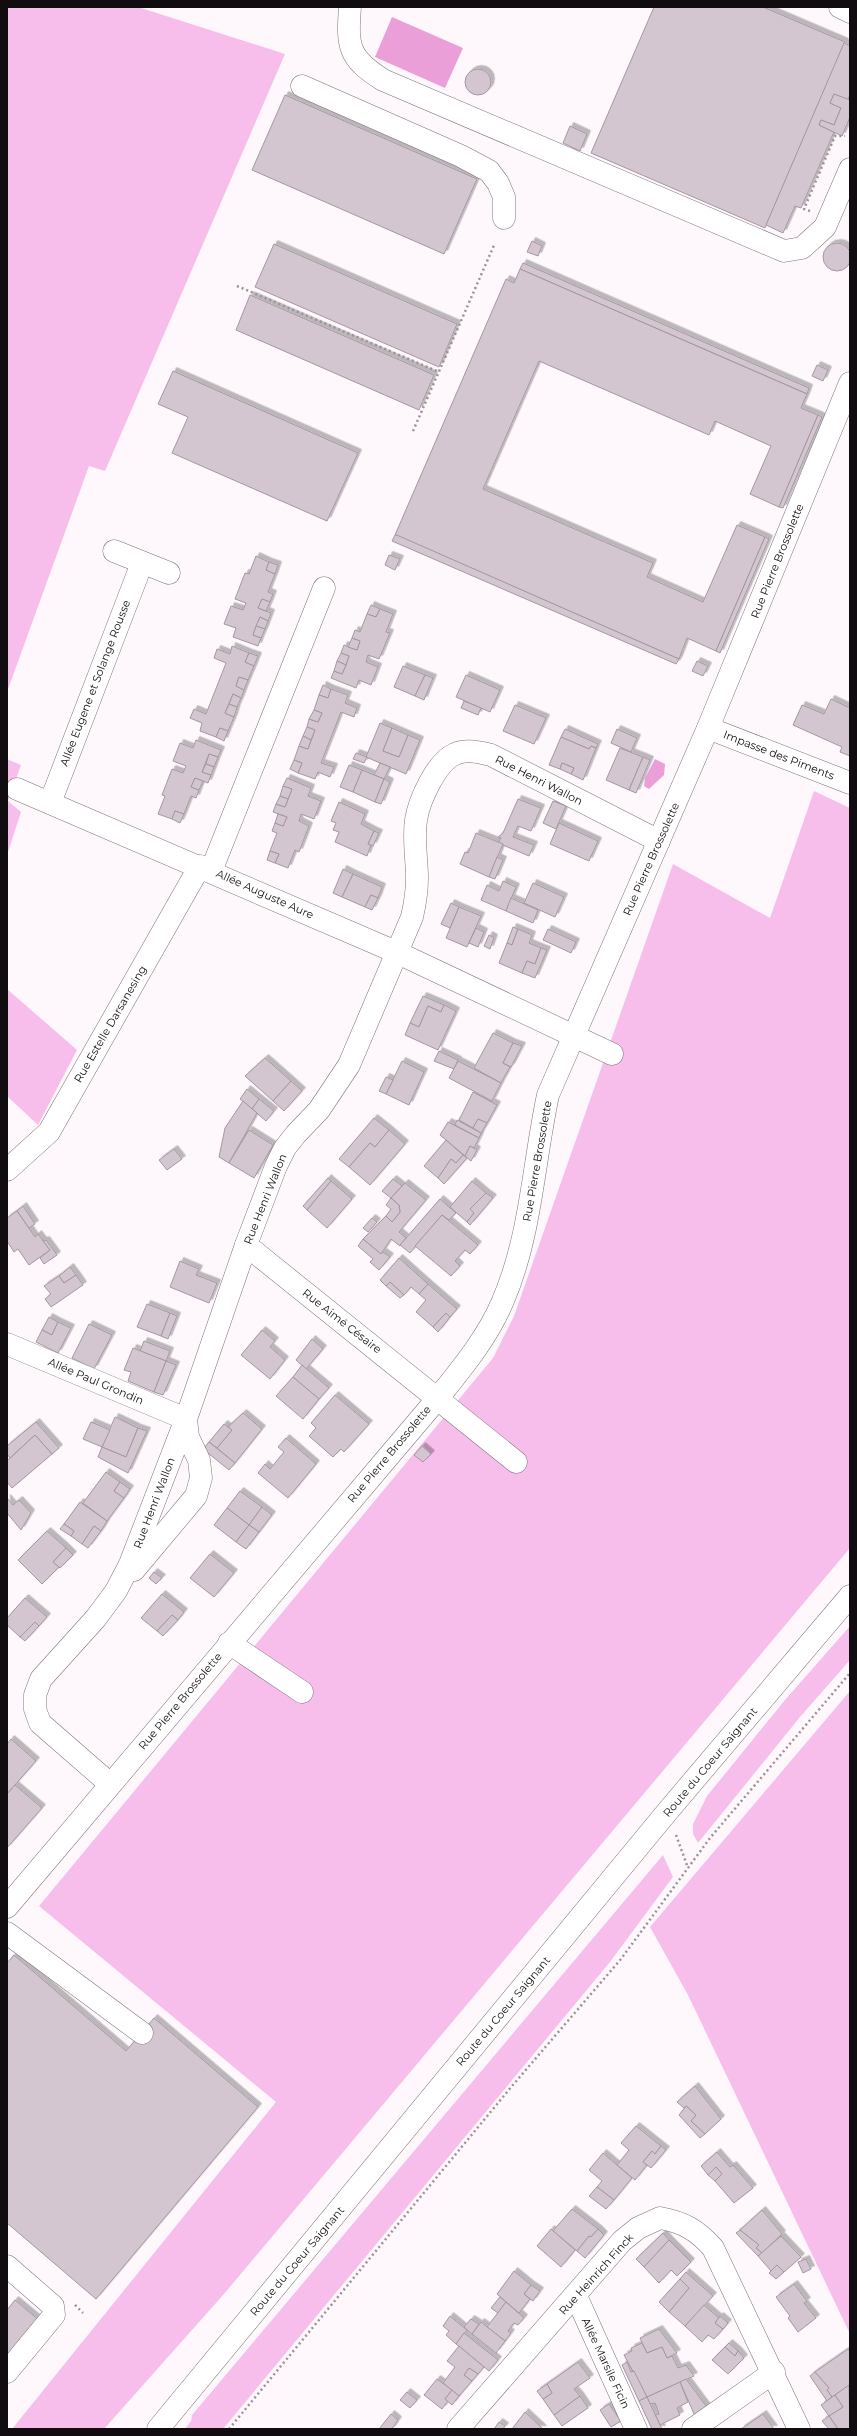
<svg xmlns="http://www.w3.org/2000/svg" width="857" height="2436" viewBox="0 0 857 2436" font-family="Montserrat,sans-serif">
<defs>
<filter id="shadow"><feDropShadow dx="3.5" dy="-3.5" stdDeviation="0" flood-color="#0004"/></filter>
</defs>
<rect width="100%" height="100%" fill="#fef8fd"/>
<g fill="#f8beeb">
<path d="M7 7H138L285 54 105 471 89 466 7 692Z"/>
<path d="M7 759 21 765 8 801 21 812 7 855Z"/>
<path d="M814 791 850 808V1548L224 2294 104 2429H12L276 2102 39 1906 493 1358 514 1316 673 864 770 918Z"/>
<path d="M7 989 77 1050 38 1125 7 1096Z"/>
<path d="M850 1626V1660L800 1717 698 1843 693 1834V1824L707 1796 785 1700Z"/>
<path d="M850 1691V2334L688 1995 650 1927Z"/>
<path d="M663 1855 673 1877 610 1962 223 2429H185L191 2421 192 2415Z"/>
</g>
<g fill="#ea9fd9">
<path d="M392 17 463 48 445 88 375 57Z"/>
<path d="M655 759 665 764 664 775 649 789 644 786 645 778Z"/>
</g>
<g fill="#d4c6d0" stroke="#a497a1" filter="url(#shadow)">
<path d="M654 7H763L845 42 765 228 591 153Z"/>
<path d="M844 43 850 46V94L848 100 834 94 830 103 841 108 834 125 821 120 819 125 834 132 801 208 795 206 783 233 766 225Z"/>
<circle cx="478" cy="82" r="13"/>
<path d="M834 94 850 100V117L842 136 819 125 821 120 834 125 841 108 830 103Z"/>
<path d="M285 95 477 179 444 254 252 170Z"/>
<path d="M570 126 587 134 580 151 563 143Z"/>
<path d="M532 241 542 246 538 256 527 252Z"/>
<circle cx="837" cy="257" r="14"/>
<path d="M274 244 457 324 439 367 255 287Z"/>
<path d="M523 263 809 388 807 394 805 393 520 269Z"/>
<path d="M520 269 807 394 801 408 818 415 779 507 750 494 771 446 715 421 709 435 539 361 483 489 653 563 647 577 703 602 737 525 765 537 716 651 687 638 679 659 395 535 506 279 514 283Z"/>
<path d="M250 295 434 375 419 410 236 330Z"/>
<path d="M817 365 828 370 823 381 812 376Z"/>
<path d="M173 371 358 453 327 521 172 453 188 417 158 404Z"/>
<path d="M818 415 822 417 783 508 779 507Z"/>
<path d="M395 535 399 536 679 659 676 664 392 541Z"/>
<path d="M765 537 769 539 720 653 716 651Z"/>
<path d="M389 555 400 559 395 570 385 565Z"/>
<path d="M256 556 269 562 266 570 275 574 268 592 273 594 270 602 262 599 258 608 271 613 268 621 260 617 253 635 261 638 258 646 233 637 236 628 224 624 231 606 243 610 246 603 235 599 245 573 249 574Z"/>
<path d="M269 562 278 565 275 574 266 570Z"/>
<path d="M262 599 270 602 266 611 258 608Z"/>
<path d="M371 605 380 609 376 617 367 614Z"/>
<path d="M380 609 393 614 386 632 390 633 379 659 368 655 366 662 378 667 371 685 359 680 356 688 331 678 334 671 342 674 346 665 349 656 341 653 344 645 357 650 360 641 352 638 355 630 360 632 367 614 376 617Z"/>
<path d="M260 617 268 621 265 629 256 626Z"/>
<path d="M256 626 265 629 261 638 253 635Z"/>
<path d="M352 638 360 641 357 650 348 647Z"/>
<path d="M232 646 249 653 245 662 254 666 248 680 239 677 236 686 244 690 241 698 233 694 225 713 234 717 228 731 220 728 216 737 200 731 202 723 190 718 194 709 206 714 226 663 214 658 217 649 230 654Z"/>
<path d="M249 653 258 656 254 666 245 662Z"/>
<path d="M341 653 349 656 346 665 337 661Z"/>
<path d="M337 661 346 665 342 674 334 671Z"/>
<path d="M697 661 708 666 703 676 692 671Z"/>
<path d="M403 666 425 675 415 696 394 687Z"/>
<path d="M425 675 433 678 424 700 415 696Z"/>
<path d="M466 675 500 690 490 712 456 697Z"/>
<path d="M239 677 248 680 244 690 236 686Z"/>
<path d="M323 685 331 689 328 698 319 695Z"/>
<path d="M331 689 348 695 345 703 357 708 354 717 341 712 321 763 334 767 330 777 318 772 315 779 298 773 302 763 294 760 299 746 308 749 315 730 307 727 309 719 318 722 322 713 314 710 319 695 328 698Z"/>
<path d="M233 694 241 698 237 707 229 704Z"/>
<path d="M831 699 850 708V756L840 752 842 747 793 725 802 705 824 714Z"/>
<path d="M464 701 481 708 478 715 461 708Z"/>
<path d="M229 704 237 707 234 717 225 713Z"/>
<path d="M515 705 546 718 534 744 503 731Z"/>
<path d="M314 710 322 713 318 722 309 719Z"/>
<path d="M380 723 392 728 383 751 399 757 408 735 420 740 406 774 366 757Z"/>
<path d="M307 727 315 730 311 740 303 736Z"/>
<path d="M220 728 228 731 224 741 216 737Z"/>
<path d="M392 728 408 735 399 757 383 751Z"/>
<path d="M565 729 598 744 596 748 591 746 589 749 561 737Z"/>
<path d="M617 729 637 738 631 752 611 743Z"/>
<path d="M303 736 311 740 308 749 299 746Z"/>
<path d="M561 737 589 749 591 746 596 748 583 780 571 774 574 768 562 763 560 769 549 765Z"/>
<path d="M196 740 221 750 218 757 209 754 202 772 211 775 208 783 195 778 191 787 199 790 196 798 191 796 184 814 175 811 172 819 158 814 165 796 162 795 172 769 183 773 186 766 173 761 180 743 193 748Z"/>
<path d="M620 748 643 757 629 790 606 780Z"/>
<path d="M356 753 367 757 364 763 353 759Z"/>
<path d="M209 754 218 757 214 767 206 764Z"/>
<path d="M643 757 650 760 636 793 629 790Z"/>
<path d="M294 760 302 763 298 773 290 769Z"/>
<path d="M380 763 390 767 384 779 374 775Z"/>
<path d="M562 763 574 768 571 774 560 769Z"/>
<path d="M206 764 214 767 211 775 202 772Z"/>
<path d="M349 765 362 770 353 792 340 787Z"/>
<path d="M362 770 384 779 375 802 353 792Z"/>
<path d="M195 778 203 781 199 790 191 787Z"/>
<path d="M287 778 311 788 308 796 321 801 314 819 301 814 299 821 309 826 299 852 295 850 288 868 275 863 279 854 270 851 277 833 272 831 275 823 283 826 287 817 273 812 276 804 285 807 292 789 283 786Z"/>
<path d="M384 779 390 782 381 804 375 802Z"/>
<path d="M283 786 292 789 288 799 280 796Z"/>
<path d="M280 796 288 799 285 807 276 804Z"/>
<path d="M518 799 541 808 531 831 518 826 513 837 534 845 529 856 498 843 501 838 498 837 503 833Z"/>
<path d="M553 801 566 806 556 829 543 823Z"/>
<path d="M339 802 365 814 361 824 374 831 368 844 371 845 367 856 335 842 339 832 333 830 336 823 331 821Z"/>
<path d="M175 811 184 814 180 823 172 819Z"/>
<path d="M278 814 287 817 283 826 275 823Z"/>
<path d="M559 823 598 841 589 861 550 844Z"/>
<path d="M374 831 379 833 373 846 368 844Z"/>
<path d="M476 833 503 844 489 877 460 864 465 852 468 853Z"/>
<path d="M270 851 279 854 275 863 267 860Z"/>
<path d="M497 857 503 860 495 879 489 877Z"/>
<path d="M343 869 353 874 342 897 333 893Z"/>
<path d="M353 874 382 887 378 898 371 895 365 907 342 897Z"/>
<path d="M503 881 516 887 506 911 481 900 487 885 499 891Z"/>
<path d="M533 883 564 897 555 917 524 903Z"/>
<path d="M371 895 378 898 372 910 365 907Z"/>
<path d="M511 898 538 910 533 923 506 911Z"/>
<path d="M451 903 459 907 450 928 441 924Z"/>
<path d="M459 907 481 916 467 947 446 938Z"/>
<path d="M513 927 518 929 512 945 507 943Z"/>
<path d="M476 928 484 932 478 947 469 943Z"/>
<path d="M518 929 532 935 529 943 541 948 535 964 527 961 522 973 499 963 507 943 512 945Z"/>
<path d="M548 929 576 942 571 953 543 940Z"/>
<path d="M489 935 494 938 490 949 484 946Z"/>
<path d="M541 948 547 950 535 978 522 973 527 961 535 964Z"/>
<path d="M423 996 444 1005 441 1012 428 1006 419 1027 410 1023Z"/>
<path d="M444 1005 456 1011 438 1050 405 1035 410 1023 419 1027 428 1006 441 1012Z"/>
<path d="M493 1033 513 1043 503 1063 510 1067 501 1083 474 1068Z"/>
<path d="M513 1043 522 1046 511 1067 503 1063Z"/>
<path d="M439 1051 458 1060 454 1069 434 1061Z"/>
<path d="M265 1058 291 1081 273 1101 245 1076Z"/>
<path d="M402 1061 424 1072 409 1105 386 1094Z"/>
<path d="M458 1061 501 1083 492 1101 449 1078Z"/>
<path d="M386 1077 393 1080 386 1094 379 1091Z"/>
<path d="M291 1081 302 1091 284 1111 273 1101Z"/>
<path d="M247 1089 259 1099 252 1109 240 1099Z"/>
<path d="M473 1092 497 1105 487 1123 478 1119 473 1128 459 1120Z"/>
<path d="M259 1099 274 1111 266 1121 252 1109Z"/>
<path d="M243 1101 257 1113 229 1163 219 1157 225 1128Z"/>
<path d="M374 1118 389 1130 375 1147 370 1143 349 1167 339 1159Z"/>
<path d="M478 1119 487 1123 481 1133 473 1128Z"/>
<path d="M457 1120 481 1133 479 1138 455 1125Z"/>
<path d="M448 1122 479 1138 474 1148 470 1146 465 1156 440 1135Z"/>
<path d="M249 1130 273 1145 254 1178 229 1163Z"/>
<path d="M389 1130 405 1144 370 1185 349 1167 370 1143 375 1147Z"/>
<path d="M446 1140 463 1155 456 1163 451 1159 438 1178 424 1166Z"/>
<path d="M470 1146 477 1150 471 1161 465 1156Z"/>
<path d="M174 1149 182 1159 167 1170 159 1160Z"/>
<path d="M463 1155 467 1158 444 1184 438 1178 451 1159 456 1163Z"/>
<path d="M328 1178 331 1181 307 1210 303 1206Z"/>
<path d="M393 1179 402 1186 391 1198 382 1191Z"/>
<path d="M331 1181 352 1199 327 1228 307 1210Z"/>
<path d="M472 1181 486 1193 470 1209 474 1213 467 1222 450 1207Z"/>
<path d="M405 1183 426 1200 399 1232 406 1238 400 1246 391 1239 381 1254 363 1239 386 1216 392 1222 400 1212 399 1205 391 1198Z"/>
<path d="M486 1193 493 1198 470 1225 467 1222 474 1213 470 1209Z"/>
<path d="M391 1198 399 1205 400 1212 392 1222 386 1216 391 1209 386 1205Z"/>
<path d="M440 1199 456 1213 449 1220 442 1215 410 1253 400 1245Z"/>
<path d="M23 1206 35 1224 29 1228 17 1211Z"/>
<path d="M17 1211 35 1237 38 1234 50 1250 29 1265 18 1249 14 1252 7 1241V1218Z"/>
<path d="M442 1215 478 1245 470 1254 465 1250 455 1261 460 1266 451 1276 415 1246Z"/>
<path d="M372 1218 377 1222 368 1232 363 1228Z"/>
<path d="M363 1239 381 1254 383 1252 390 1257 379 1270 370 1262 373 1259 358 1246Z"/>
<path d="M46 1240 57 1255 44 1264 40 1258 50 1250 43 1241Z"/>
<path d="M399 1258 428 1284 419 1294 411 1287 404 1295 390 1282 386 1286 380 1280Z"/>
<path d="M180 1261 199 1269 196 1275 217 1283 209 1303 170 1287Z"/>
<path d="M70 1267 76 1275 64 1283 59 1276Z"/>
<path d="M76 1275 83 1285 51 1307 45 1299 51 1294 44 1286 59 1276 64 1283Z"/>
<path d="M390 1282 404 1295 400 1298 386 1286Z"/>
<path d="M428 1284 457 1309 450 1317 446 1313 433 1327 416 1312 426 1300 419 1294Z"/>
<path d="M147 1304 170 1313 161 1336 137 1327Z"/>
<path d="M170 1313 177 1316 168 1339 161 1336Z"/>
<path d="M446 1313 450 1317 438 1332 433 1327Z"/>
<path d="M49 1317 58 1322 52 1335 42 1330Z"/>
<path d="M58 1322 71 1328 58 1353 36 1342 42 1330 52 1335Z"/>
<path d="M89 1324 112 1335 94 1369 72 1358Z"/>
<path d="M262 1330 275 1341 270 1347 285 1360 270 1379 241 1355Z"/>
<path d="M312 1339 323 1349 306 1369 296 1360Z"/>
<path d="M144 1341 170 1351 166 1361 140 1351Z"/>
<path d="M133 1348 166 1361 154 1392 128 1381 131 1372 124 1370Z"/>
<path d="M166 1361 176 1365 163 1395 154 1392Z"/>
<path d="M302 1365 329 1388 319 1399 293 1377Z"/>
<path d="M293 1377 319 1399 303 1419 276 1396Z"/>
<path d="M335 1395 369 1424 344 1452 341 1449 333 1457 309 1436 316 1428 311 1423Z"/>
<path d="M243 1413 262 1429 235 1463 217 1448 232 1430 228 1427Z"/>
<path d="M115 1417 138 1428 126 1457 102 1447Z"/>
<path d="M36 1422 59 1448 52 1454 35 1435 10 1458 7 1454V1446Z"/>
<path d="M91 1422 110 1430 102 1447 83 1439Z"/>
<path d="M224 1424 232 1430 217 1448 209 1442Z"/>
<path d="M138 1428 147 1431 128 1473 98 1457 102 1447 126 1457Z"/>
<path d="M35 1435 52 1454 12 1488 7 1482V1461Z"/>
<path d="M286 1438 316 1464 288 1498 258 1473 265 1464 270 1469 284 1452 278 1447Z"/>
<path d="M209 1442 235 1463 229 1470 203 1449Z"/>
<path d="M422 1446 431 1454 423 1462 414 1455Z"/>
<path d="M106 1472 120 1482 114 1491 124 1498 107 1521 83 1503Z"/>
<path d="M120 1482 130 1489 124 1498 114 1491Z"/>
<path d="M240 1491 262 1507 249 1525 227 1508Z"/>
<path d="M7 1498 13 1505 19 1500 31 1513 21 1530 7 1513Z"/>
<path d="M80 1502 107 1521 101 1531 94 1526 82 1544 71 1536 74 1531 64 1524Z"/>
<path d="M262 1507 272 1515 259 1532 249 1525Z"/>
<path d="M227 1508 249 1525 236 1542 214 1525Z"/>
<path d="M64 1524 74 1531 71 1536 60 1529Z"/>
<path d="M249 1525 259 1532 246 1549 236 1542Z"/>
<path d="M94 1526 101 1531 88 1548 82 1544Z"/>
<path d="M47 1531 66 1548 53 1562 59 1567 42 1584 18 1560Z"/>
<path d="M66 1548 73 1555 60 1568 53 1562Z"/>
<path d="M210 1554 234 1573 214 1597 190 1578Z"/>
<path d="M154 1572 162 1578 156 1584 149 1578Z"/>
<path d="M162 1594 184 1612 178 1620 172 1615 157 1631 141 1618Z"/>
<path d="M25 1598 47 1617 39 1626 35 1622 20 1637 7 1625V1618Z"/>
<path d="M172 1615 178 1620 163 1636 157 1631Z"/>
<path d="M35 1622 39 1626 25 1641 20 1637Z"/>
<path d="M11 1739 36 1761 7 1794V1744Z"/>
<path d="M15 1785 42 1808 7 1848V1794Z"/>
<path d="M14 1955 126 2051 154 2018 258 2107 96 2299 7 2223V1963Z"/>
<path d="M695 2086 721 2119 705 2134 691 2121 696 2115 686 2106 684 2108 677 2102Z"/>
<path d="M686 2106 696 2115 691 2121 705 2134 700 2138 679 2115Z"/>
<path d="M636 2126 661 2146 655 2154 652 2151 643 2162 647 2165 635 2180 617 2165 629 2150 621 2143Z"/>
<path d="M661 2146 666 2150 651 2168 643 2162 652 2151 655 2154Z"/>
<path d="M717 2152 730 2167 733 2165 753 2188 734 2203 715 2181 722 2174 716 2167 708 2175 701 2166Z"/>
<path d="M603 2153 632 2178 614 2200 597 2187 602 2181 589 2170Z"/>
<path d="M716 2167 722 2174 715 2181 708 2175Z"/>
<path d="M597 2187 614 2200 606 2209 589 2196Z"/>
<path d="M572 2209 598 2229 591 2237 589 2236 577 2251 553 2231Z"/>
<path d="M762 2210 782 2234 762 2253 756 2248 759 2245 740 2230Z"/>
<path d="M551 2229 575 2250 561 2267 537 2246Z"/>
<path d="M598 2229 604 2235 585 2258 577 2251 589 2236 591 2237Z"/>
<path d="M740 2230 759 2245 756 2248 762 2253 758 2256 736 2233Z"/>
<path d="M663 2233 669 2240 644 2267 636 2259Z"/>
<path d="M781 2236 801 2257 784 2272 777 2265 771 2271 758 2256Z"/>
<path d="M669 2240 691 2262 677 2276 671 2270 659 2283 644 2267Z"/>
<path d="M806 2259 811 2269 803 2273 798 2262Z"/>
<path d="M777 2265 784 2272 776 2279 769 2273Z"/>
<path d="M514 2271 531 2285 524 2294 530 2299 519 2313 497 2294Z"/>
<path d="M686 2272 713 2296 685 2326 669 2312 689 2288 680 2279Z"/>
<path d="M680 2279 689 2288 669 2312 659 2302Z"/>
<path d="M794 2284 807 2301 804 2303 816 2318 798 2332 788 2318 790 2316 776 2297Z"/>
<path d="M531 2285 540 2291 533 2301 524 2294Z"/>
<path d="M500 2297 506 2302 498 2313 491 2308Z"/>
<path d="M15 2300 40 2321 7 2360V2310Z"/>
<path d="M506 2302 524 2318 518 2325 514 2323 508 2331 511 2333 505 2341 487 2327Z"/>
<path d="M704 2305 719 2318 715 2323 723 2329 714 2339 708 2335 702 2342 685 2326Z"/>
<path d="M450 2316 467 2330 456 2344 446 2335 449 2331 443 2326Z"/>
<path d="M720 2316 728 2323 723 2329 715 2323Z"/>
<path d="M471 2319 479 2324 472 2334 464 2327Z"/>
<path d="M481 2322 505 2341 496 2353 472 2334Z"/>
<path d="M659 2329 677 2353 667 2358 662 2347 647 2353 640 2338Z"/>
<path d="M464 2333 498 2360 489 2371 456 2344Z"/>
<path d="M642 2343 647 2353 662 2347 667 2358 672 2356 678 2368 686 2365 694 2376 647 2397 624 2355 632 2351 631 2348Z"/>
<path d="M729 2343 738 2351 735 2356 725 2347Z"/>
<path d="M459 2346 484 2367 478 2374 469 2368 464 2375 472 2381 459 2396 443 2383 455 2367 447 2361Z"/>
<path d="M725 2347 735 2356 738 2351 744 2358 728 2374 712 2360Z"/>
<path d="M848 2349 850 2352V2385L832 2397 827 2390 829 2388 815 2372Z"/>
<path d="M578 2362 590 2378 574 2389 580 2396 554 2415 543 2399 552 2393 547 2384Z"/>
<path d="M627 2362 631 2372 634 2371 647 2397 639 2401 622 2365Z"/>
<path d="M469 2368 478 2374 472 2381 464 2375Z"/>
<path d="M815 2372 829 2388 827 2390 832 2397 827 2401 810 2376Z"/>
<path d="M437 2379 452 2390 445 2399 448 2401 442 2409 424 2395Z"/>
<path d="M686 2379 709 2410 695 2416 680 2382Z"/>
<path d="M680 2382 688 2402 677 2408 680 2415 660 2425 655 2415 659 2414 655 2403 650 2404 647 2397Z"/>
<path d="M547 2384 552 2393 543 2399 537 2391Z"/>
<path d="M849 2385 850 2429H838L829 2416 843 2407 835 2395Z"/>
<path d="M452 2390 459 2396 452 2405 445 2399Z"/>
<path d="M407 2392 417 2400 410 2408 400 2400Z"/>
<path d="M835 2395 843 2407 829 2416 821 2405Z"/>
<path d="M580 2396 588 2408 562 2426 554 2415Z"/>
<path d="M647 2397 660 2425 662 2429H652L639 2401Z"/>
<path d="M609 2404 621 2421 611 2427 600 2410Z"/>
<path d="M525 2412 543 2429H512Z"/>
<path d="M391 2414 398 2420 392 2429H379Z"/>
<path d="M763 2414 774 2429H741Z"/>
<path d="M829 2416 838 2429H829L822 2421Z"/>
<path d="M499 2422 505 2426 503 2429H494Z"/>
</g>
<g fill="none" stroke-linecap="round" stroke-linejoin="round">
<g stroke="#7f727c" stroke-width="23">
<g id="minor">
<path d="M350 7C347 46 348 58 383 80L784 251 802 248 825 227 850 169"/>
<path d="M840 7 850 12"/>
<path d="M302 86 461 156 489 171 498 183 504 197V218"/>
<path d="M114 551 169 573"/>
<path d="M708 728 850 783"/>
<path d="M17 789 396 952 612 1054"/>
<path d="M50 803 142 563"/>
<path d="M211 871 324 588"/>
<path d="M7 1170 49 1132 200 866"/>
<path d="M246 1245 516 1462"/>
<path d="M7 1344 186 1419 188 1437 199 1460 201 1478 196 1496 134 1570"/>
<path d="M229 1643 302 1692"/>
<path d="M110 1784 40 1723 35 1709V1695L41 1679 96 1618 116 1591 130 1564 186 1419 246 1245 276 1166 285 1148 296 1134 319 1110 349 1065 412 917C415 904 417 892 417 878 417 859 413 840 416 820 419 801 436 762 455 754 466 749 479 752 491 755L659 841"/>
<path d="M7 1907 438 1398C462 1368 487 1338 502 1303 531 1237 533 1165 548 1095L708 728 850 383"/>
<path d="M7 1933 142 2033"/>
<path d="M7 2266 53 2306 54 2315 7 2372"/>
<path d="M576 2296 636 2429"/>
<path d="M458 2429 622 2241 638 2228 660 2218C683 2222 697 2230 713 2248L799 2429"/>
<path d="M693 2429 774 2372"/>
</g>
</g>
<g stroke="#7f727c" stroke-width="23">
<path id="major" d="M158 2429 667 1812 850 1596"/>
</g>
<g stroke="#989397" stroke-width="2.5" stroke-dasharray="2 3" stroke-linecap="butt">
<path d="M810 211 804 209 835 136H845"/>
<path d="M237 286 439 372"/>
<path d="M413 431 495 243"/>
<path d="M676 1835 688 1868"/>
<path d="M75 2305 83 2313"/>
<path d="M229 2429 512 2086 621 1959 710 1838 850 1673"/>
</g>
<use href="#minor" stroke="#fff" stroke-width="22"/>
<use href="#major" stroke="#fff" stroke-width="22"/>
</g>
<g text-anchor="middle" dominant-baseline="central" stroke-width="4" stroke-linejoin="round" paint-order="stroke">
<g font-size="11" fill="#110c0f" stroke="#fff">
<text transform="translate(777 561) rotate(-68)">Rue Pierre Brossolette</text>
<text transform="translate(95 683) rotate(-69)">Allée Eugene et Solange Rousse</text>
<text transform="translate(779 755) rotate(21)">Impasse des Piments</text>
<text transform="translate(539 780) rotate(27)">Rue Henri Wallon</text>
<text transform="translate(651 859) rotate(-66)">Rue Pierre Brossolette</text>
<text transform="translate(265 894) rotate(24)">Allée Auguste Aure</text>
<text transform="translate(110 1024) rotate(-60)">Rue Estelle Darsanesing</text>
<text transform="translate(537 1161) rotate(-80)">Rue Pierre Brossolette</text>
<text transform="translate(265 1199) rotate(-68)">Rue Henri Wallon</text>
<text transform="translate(342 1321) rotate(38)">Rue Aimé Césaire</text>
<text transform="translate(96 1381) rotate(23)">Allée Paul Grondin</text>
<text transform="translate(389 1454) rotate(-50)">Rue Pierre Brossolette</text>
<text transform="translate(154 1503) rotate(-69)">Rue Henri Wallon</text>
<text transform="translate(180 1701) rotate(-50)">Rue Pierre Brossolette</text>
<text transform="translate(710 1762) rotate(-50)">Route du Coeur Saignant</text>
<text transform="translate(503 2011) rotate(-50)">Route du Coeur Saignant</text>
<text transform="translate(297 2261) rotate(-50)">Route du Coeur Saignant</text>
<text transform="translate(596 2274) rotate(-48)">Rue Heinrich Finck</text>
<text transform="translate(606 2363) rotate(65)">Allée Marsile Ficin</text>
</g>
</g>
<rect width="857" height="2436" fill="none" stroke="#110c0f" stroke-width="16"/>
</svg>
